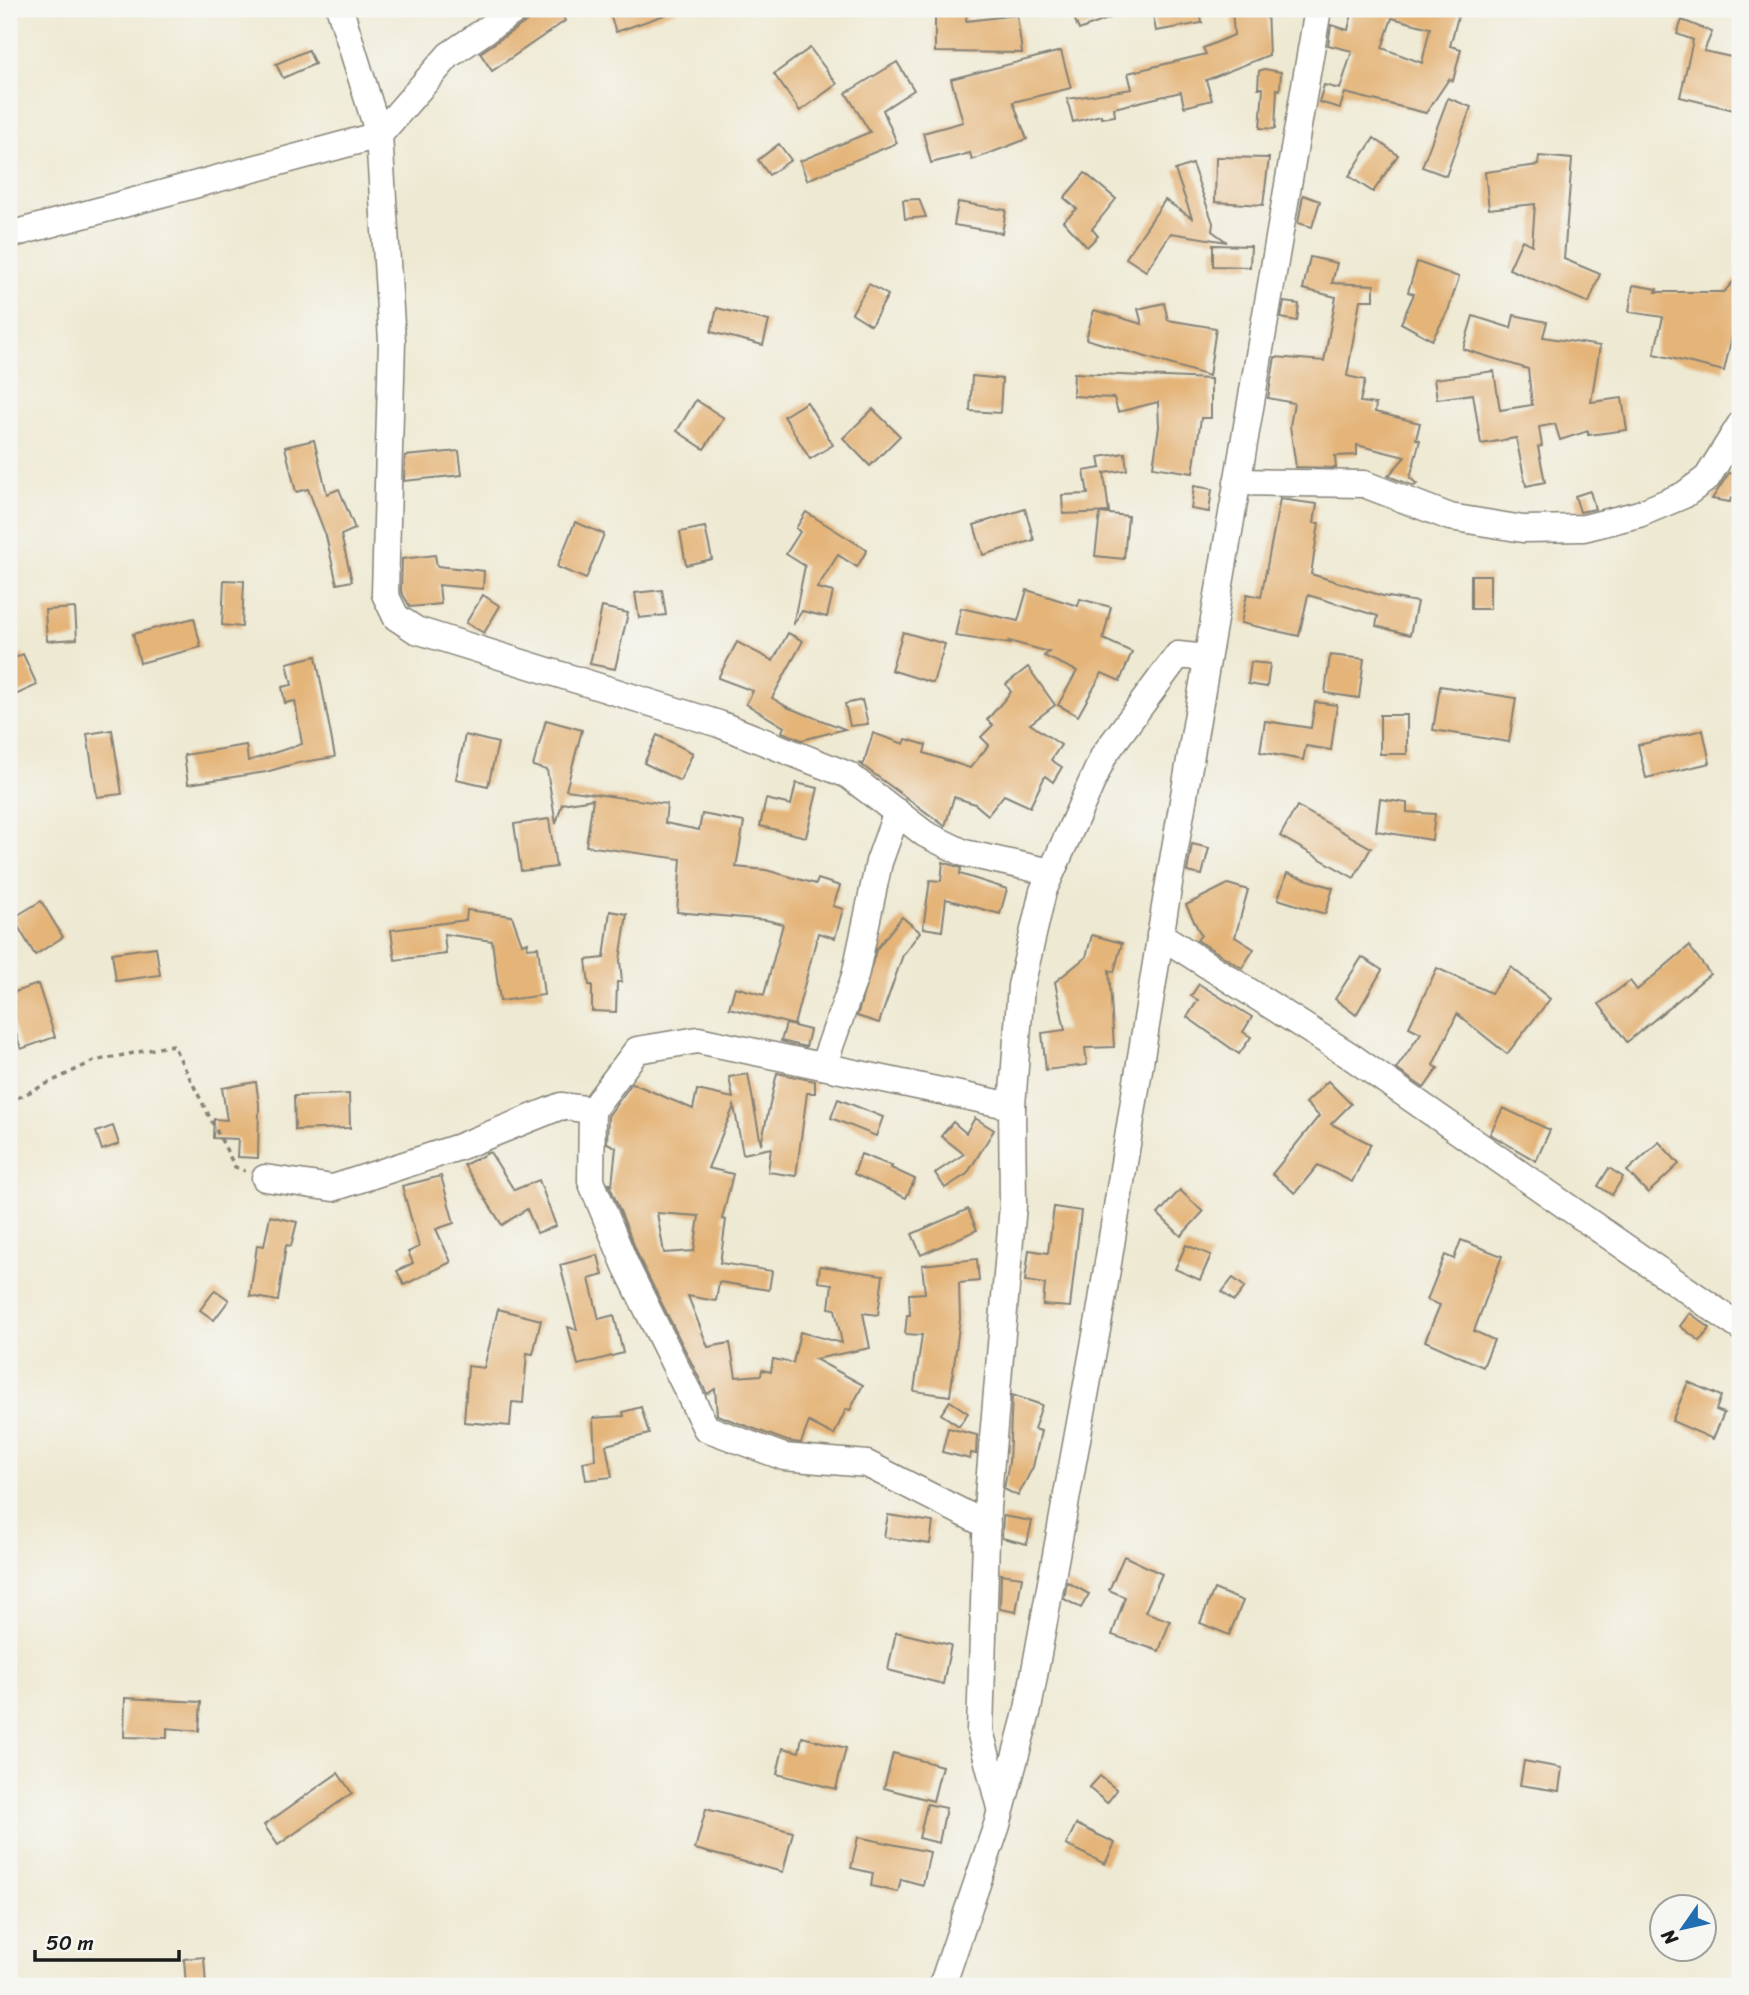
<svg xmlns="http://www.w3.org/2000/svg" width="1749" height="1995" viewBox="0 0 1749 1995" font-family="Sriracha,sans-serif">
<rect width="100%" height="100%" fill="#f6f6f2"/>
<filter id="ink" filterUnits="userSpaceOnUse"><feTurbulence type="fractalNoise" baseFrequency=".0143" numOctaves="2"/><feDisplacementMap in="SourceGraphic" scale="14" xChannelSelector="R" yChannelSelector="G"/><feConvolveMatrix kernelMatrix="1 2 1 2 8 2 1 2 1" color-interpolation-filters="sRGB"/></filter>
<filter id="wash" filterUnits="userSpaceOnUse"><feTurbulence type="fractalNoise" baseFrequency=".00686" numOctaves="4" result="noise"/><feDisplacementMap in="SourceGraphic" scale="28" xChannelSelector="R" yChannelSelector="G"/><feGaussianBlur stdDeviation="1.57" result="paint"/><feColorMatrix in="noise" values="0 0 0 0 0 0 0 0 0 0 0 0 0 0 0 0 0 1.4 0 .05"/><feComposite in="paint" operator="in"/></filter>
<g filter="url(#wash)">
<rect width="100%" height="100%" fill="#eee9d2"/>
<g id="blocks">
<g fill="#e4b478" fill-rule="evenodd">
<path d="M545 9H558L565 21 492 71 480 53Z"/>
<path d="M608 9H676V11L616 32Z"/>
<path d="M935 9H967L966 21 1017 15 1022 53 935 52Z"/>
<path d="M1084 9H1131V10L1079 30 1072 13Z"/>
<path d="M1152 9H1200L1202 23 1156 31Z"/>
<path d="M1232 9H1267L1269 55 1206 80 1212 100 1184 107 1181 92 1114 108 1115 116 1101 118V115L1073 122 1067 99 1132 89 1128 73 1206 54 1203 48 1234 35Z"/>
<path d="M1353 9H1443L1459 13 1450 46 1461 49 1453 81 1449 79 1426 113 1345 93 1340 108 1319 102 1324 85 1340 89 1352 51 1328 45 1331 25 1348 30ZM1392 18 1430 28 1422 63 1382 48Z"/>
<path d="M1682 20 1712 32 1704 51 1740 59 1738 111 1680 97 1693 40 1677 34Z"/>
<path d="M810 48 837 84 800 111 774 74Z"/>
<path d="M308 50 315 64 283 78 276 64Z"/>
<path d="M1061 51 1071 88 1013 102 1027 139 972 160 970 153 931 163 923 133 963 122 951 79Z"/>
<path d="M897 62 914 90 883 110 897 143 807 180 800 161 870 132 846 93Z"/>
<path d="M1264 69 1281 72 1280 90 1277 89 1275 129 1260 128 1263 88H1258L1259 71Z"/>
<path d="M1448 98 1471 107 1446 176 1422 167Z"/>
<path d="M1374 138 1398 155 1373 192 1349 176Z"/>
<path d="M779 144 791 160 769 175 758 160Z"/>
<path d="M1539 156 1572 159 1564 259 1600 274 1589 303 1509 269 1522 240 1532 245 1535 204 1489 209 1485 172 1538 165Z"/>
<path d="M1216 157 1269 158 1263 205 1215 202Z"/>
<path d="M1192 164 1213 223 1212 231 1227 242 1171 233 1146 271 1126 258 1165 200 1192 218 1175 170Z"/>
<path d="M1085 173 1116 199 1092 229 1098 236 1087 247 1063 221 1077 209 1064 198Z"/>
<path d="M1303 195 1320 201 1312 227 1298 223Z"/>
<path d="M919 199 926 217 905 219 903 200Z"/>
<path d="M958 202 1006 210 1002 233 954 225Z"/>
<path d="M1213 245 1251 246 1250 267 1213 266Z"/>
<path d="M1310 257 1337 263 1332 283 1374 285V300H1360L1347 376 1365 380 1360 402 1376 404 1375 412 1420 423 1416 439 1420 440 1410 478 1417 484 1414 486 1388 476 1405 457 1357 445V455L1335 456 1336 468 1296 467 1290 426 1294 403 1268 398 1275 357 1324 361 1336 297 1303 289Z"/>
<path d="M1417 262 1459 277 1448 311 1432 340 1401 323 1414 294 1408 292Z"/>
<path d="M1740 274V334L1733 332 1724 371 1654 354 1663 317 1629 312 1633 285 1657 289 1656 292H1724Z"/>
<path d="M869 284 888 295 871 325 852 313Z"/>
<path d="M1284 302 1299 304 1297 321 1281 318Z"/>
<path d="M1164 303 1168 320 1216 328 1209 376 1086 339 1094 310 1142 324 1138 309Z"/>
<path d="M717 308 769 321 763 345 711 332Z"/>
<path d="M1514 315 1547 322 1543 337 1600 346 1591 402 1622 398 1627 430 1588 435V431L1560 440 1555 424 1539 427 1542 446 1538 447 1545 482 1526 486 1516 438 1481 444 1473 394 1437 399 1434 379 1494 371 1500 410 1532 405 1528 369 1463 349 1473 316 1511 328Z"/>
<path d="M1074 373 1211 379V418H1201L1193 473 1153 467 1159 427 1158 402 1118 412 1114 398 1073 396Z"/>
<path d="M972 376 1002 379 1000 413 970 411Z"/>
<path d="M696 400 724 418 704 449 677 431Z"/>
<path d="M807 402 833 445 810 459 784 416Z"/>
<path d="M873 409 900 436 870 466 843 438Z"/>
<path d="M314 440 327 494 339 489 355 529 341 535 352 581 337 584 326 536 308 489 296 492 285 447Z"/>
<path d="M459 451 462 475 404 481 405 456Z"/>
<path d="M1125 453 1127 470 1104 473 1109 512 1063 514 1062 495 1088 494 1084 471 1101 468 1099 457Z"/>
<path d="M1729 473 1740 475V500L1731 498 1730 502 1712 499Z"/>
<path d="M1194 486 1212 489 1209 512 1191 509Z"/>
<path d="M1590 491 1595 509 1580 512 1575 496Z"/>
<path d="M1280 499 1317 504 1314 523H1319L1311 574 1383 596 1417 602 1410 635 1376 626 1378 616 1308 595 1299 636 1241 623 1247 594 1261 597Z"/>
<path d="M1025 509 1034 540 983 555 974 525Z"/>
<path d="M806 512 867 550 857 567 838 555 817 588 833 592 827 617 802 611 793 625 805 566 786 554 800 532 796 528Z"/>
<path d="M1100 513 1128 516 1124 559 1095 556Z"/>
<path d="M575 522 604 534 586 579 557 567Z"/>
<path d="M705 527 712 559 686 565 680 532Z"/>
<path d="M435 555 437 566 484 571 483 589 439 585 441 604 410 607 401 591 402 559Z"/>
<rect x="1471" y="575" width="19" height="34"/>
<path d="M224 580 244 581 242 627 222 625Z"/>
<path d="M662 590 666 615 639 618 635 593Z"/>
<path d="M1027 590 1078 606 1080 599 1111 607 1103 639 1132 652 1120 681 1102 673 1078 716 1058 705 1077 671 1044 656 1049 652 1009 641 1011 644 955 636 961 608 1018 621Z"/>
<path d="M483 595 500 606 484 633 466 623Z"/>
<path d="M602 607 628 613 615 669 590 664Z"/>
<path d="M75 608 77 639 47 641 45 610Z"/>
<path d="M194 618 201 647 140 663 133 634Z"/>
<path d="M903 632 945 644 933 683 891 670Z"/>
<path d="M788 633 803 641 772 698 789 708 845 729 802 740 782 732 784 727 746 704 753 691 718 678 737 642 773 661Z"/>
<path d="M23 654 37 685 9 698V661Z"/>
<path d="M1330 655 1364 659 1359 698 1325 693Z"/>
<path d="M316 656 335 757 297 763 266 772 188 784 184 755 246 745 248 761 302 744 295 701 285 703 282 687 292 685 287 663Z"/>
<path d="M1251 662 1270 664 1267 687 1248 684Z"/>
<path d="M1028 667 1055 705 1030 724 1061 745 1051 760 1062 767 1053 782 1045 776 1030 807 1004 795 988 815 975 804 954 797 945 826 859 763 863 765 873 733 904 744 906 739 926 745 924 753 970 768 989 745 981 737 993 725 987 720 1011 692 1006 684Z"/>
<path d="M1440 686 1516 698 1509 742 1433 730Z"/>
<path d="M862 700 868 724 850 726 845 704Z"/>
<path d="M1315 702 1337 705 1331 750 1306 746 1303 760 1260 752 1265 721 1311 728Z"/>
<rect x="1380" y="715" width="27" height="39"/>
<path d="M546 720 582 730 566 790 667 804 665 823 699 830 702 814 744 822 736 867 766 870 816 884 818 879 840 886 833 906 843 909 835 938 818 933 794 1025 729 1008 735 987 764 995 783 924 766 920 677 912 681 859 586 846 593 799 562 804 556 824 547 770 533 766Z"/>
<path d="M112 730 122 794 97 797 87 734Z"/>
<path d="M1703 730 1710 763 1646 778 1638 745Z"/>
<path d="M465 735 498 743 488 786 456 779Z"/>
<path d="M657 735 693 753 680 781 644 763Z"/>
<path d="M796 783 818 788 806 837 760 826 766 799 791 805Z"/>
<path d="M1380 799 1407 803V812L1435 814 1432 840 1376 831Z"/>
<path d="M1297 806 1371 848 1354 878 1280 836Z"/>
<path d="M549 819 556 867 521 871 514 824Z"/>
<path d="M1192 844 1209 848 1202 875 1187 872Z"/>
<path d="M943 862 961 868 960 874 1007 889 1000 914 946 899 942 931 923 928 930 880 941 881Z"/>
<path d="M1287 873 1333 888 1325 914 1278 899Z"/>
<path d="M1228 884 1248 890 1235 937 1254 949 1242 968 1197 940 1201 935 1186 905Z"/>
<path d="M41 901 63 937 35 955 13 918Z"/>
<path d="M467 910 512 916 522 944 528 942 527 948 538 947 544 995 500 1001 492 941 444 934 446 954 395 960 391 930 466 920Z"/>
<path d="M610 911 627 914 620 960 622 982H617L616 1012 592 1011V985H589L586 960 604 958Z"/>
<path d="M902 917 920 932 903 955 879 1023 857 1016 876 950Z"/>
<path d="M1092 935 1122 943 1114 972 1109 970 1114 1047 1085 1048 1087 1065 1046 1070 1042 1033 1065 1030 1055 982 1086 957Z"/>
<path d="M1689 946 1710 974 1627 1042 1599 1004 1630 981 1637 990Z"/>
<path d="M156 947 160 975 116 981 112 953Z"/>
<path d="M1362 957 1382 970 1356 1015 1335 999Z"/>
<path d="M1511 967 1550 999 1507 1054 1457 1014 1433 1065 1438 1068 1424 1088 1396 1069 1421 1033 1409 1027 1437 968 1491 993Z"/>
<path d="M38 984 55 1037 21 1049 9 1012V994Z"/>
<path d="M1199 984 1252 1017 1243 1032 1251 1037 1239 1054 1187 1017 1198 1000 1191 996Z"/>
<path d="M786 1024 810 1030 806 1047 781 1041Z"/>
<path d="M777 1073 815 1081V1093H807L796 1176 768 1172 771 1148 743 1154 734 1106 708 1168 733 1174 722 1219 726 1220 720 1263 772 1271 769 1290 719 1282 716 1301 688 1296 708 1347 730 1343 736 1377 761 1375 762 1370 771 1372 773 1359 793 1363 800 1332 842 1343 835 1309 829 1308 832 1284 818 1282 820 1266 883 1275 878 1315 863 1313 870 1348 815 1359 863 1385 850 1410 846 1409 834 1435 809 1422 801 1443 787 1441 717 1415 715 1389 707 1394 640 1260 609 1184 612 1185 616 1147 607 1143 608 1116 632 1083 693 1109 697 1090 733 1098 729 1077 748 1074 761 1144ZM657 1213 699 1216 694 1251 664 1253Z"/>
<path d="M1328 1081 1351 1104 1331 1124 1371 1144 1352 1182 1318 1165 1295 1193 1272 1174 1319 1116 1306 1103Z"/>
<path d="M256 1082 259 1104 258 1158 237 1157 238 1139 213 1138 214 1119 227 1120 222 1088Z"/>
<path d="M349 1094 350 1128 295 1130 294 1096Z"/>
<path d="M838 1099 883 1117 876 1136 831 1118Z"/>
<path d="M1503 1108 1550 1130 1536 1161 1490 1134Z"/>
<path d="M975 1118 994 1130 967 1174 945 1188 935 1173 964 1154 941 1136 953 1122 966 1133Z"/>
<path d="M113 1126 119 1144 102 1150 96 1132Z"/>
<path d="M1659 1142 1679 1164 1648 1193 1627 1171Z"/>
<path d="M490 1152 514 1190 539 1180 556 1226 537 1233 527 1209 502 1225 464 1165Z"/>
<path d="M861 1154 892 1166 891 1168 915 1179 906 1198 854 1174Z"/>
<path d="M1609 1168 1623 1177 1612 1195 1598 1186Z"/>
<path d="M441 1176 454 1223 436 1229 451 1262 404 1285 397 1271 413 1263 408 1252 419 1247 402 1186Z"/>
<path d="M1180 1190 1203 1212 1181 1236 1158 1214Z"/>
<path d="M1054 1207 1081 1211 1070 1307 1043 1305 1045 1284 1025 1281 1029 1250 1048 1253Z"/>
<path d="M968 1209 977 1230 921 1255 912 1234Z"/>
<path d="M270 1216 297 1222 291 1246 286 1245 278 1301 250 1296 257 1245 264 1246Z"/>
<path d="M1461 1240 1502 1256 1474 1331 1494 1340 1483 1367 1425 1341 1440 1305 1427 1300 1445 1255 1454 1259Z"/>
<path d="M1186 1245 1211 1255 1200 1280 1175 1269Z"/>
<path d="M598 1255 603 1275 589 1279 599 1319 614 1315 623 1353 578 1365 568 1327 577 1330 560 1265Z"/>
<path d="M977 1259 979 1281 959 1283 960 1319 950 1396 914 1391 922 1335 905 1334 907 1315H910L909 1294 925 1293 922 1265Z"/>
<path d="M1233 1278 1245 1287 1234 1301 1222 1292Z"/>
<path d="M215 1290 229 1300 214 1320 200 1310Z"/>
<path d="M498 1309 541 1320 533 1354 527 1353 523 1403 512 1402 510 1426 464 1422 468 1366 484 1368Z"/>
<path d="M1690 1313 1710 1328 1700 1341 1680 1326Z"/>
<path d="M1688 1382 1721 1396 1716 1410 1724 1413 1713 1439 1672 1421Z"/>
<path d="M1012 1395 1042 1405 1034 1429 1041 1431 1033 1467 1018 1496 1004 1489 1009 1462Z"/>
<path d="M950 1401 968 1413 959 1426 941 1414Z"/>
<path d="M641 1407 649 1434 606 1445 612 1477 586 1480 583 1462 595 1460 593 1418 624 1416 623 1412Z"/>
<path d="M948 1428 977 1435 976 1454 971 1453 970 1459 942 1452Z"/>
<path d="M888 1515 933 1522 930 1544 884 1537Z"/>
<path d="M1003 1516 1032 1521 1027 1544 1002 1538Z"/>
<path d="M1124 1556 1162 1574 1145 1612 1170 1621 1159 1651 1112 1635 1125 1597 1109 1590Z"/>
<path d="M1001 1574 1022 1577 1016 1612 1000 1609Z"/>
<path d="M1067 1582 1089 1594 1081 1608 1064 1599Z"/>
<path d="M1214 1589 1243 1601 1229 1635 1200 1623Z"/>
<path d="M896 1632 951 1645 943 1684 888 1670Z"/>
<path d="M125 1698 201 1702 199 1731 167 1728V1738L124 1737Z"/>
<path d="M802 1737 846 1748 836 1789 777 1774 783 1748 799 1752Z"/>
<path d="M893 1753 942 1766 933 1801 884 1788Z"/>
<path d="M1524 1761 1562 1768 1559 1791 1520 1785Z"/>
<path d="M338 1773 352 1793 278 1845 264 1825Z"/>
<path d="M1100 1776 1117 1790 1107 1803 1089 1788Z"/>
<path d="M927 1804 946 1808 939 1843 919 1838Z"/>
<path d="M706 1809 793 1832 783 1872 695 1849Z"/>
<path d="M1076 1824 1115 1843 1105 1864 1066 1845Z"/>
<path d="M858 1837 930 1852 923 1885 901 1879 898 1892 871 1886 873 1873 851 1868Z"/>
<path d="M204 1957 206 1986H186L184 1959Z"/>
</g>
</g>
</g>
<g filter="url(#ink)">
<use href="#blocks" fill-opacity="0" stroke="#858277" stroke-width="2"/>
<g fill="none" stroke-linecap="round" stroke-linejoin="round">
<g stroke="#858277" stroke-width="29">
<g id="minor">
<path d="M340 9 379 135 449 55 517 9"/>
<path d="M9 235 379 135 392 341 385 594 396 617 416 630 719 724 848 775 925 834 964 853 1051 872"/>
<path d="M1237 482 1364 484 1450 517 1523 529 1584 528 1639 514 1684 495 1707 478 1740 425"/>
<path d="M1160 935 1349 1055 1740 1327"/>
<path d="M823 1066 855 976 879 862 897 812"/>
<path d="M592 1110 591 1181 626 1266 706 1428 784 1457 867 1464 987 1525"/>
<path d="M265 1178 333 1188 459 1147 561 1106 592 1110 637 1050 698 1040 1012 1106 1021 986 1043 891 1104 755 1178 655 1207 658"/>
<path d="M1000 1808 980 1731 987 1508 1013 1205 1012 1106"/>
<path d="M942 1986 997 1825 1028 1709 1100 1313 1165 907 1318 9"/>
</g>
</g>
<path stroke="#858277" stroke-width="3.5" stroke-dasharray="5 5" stroke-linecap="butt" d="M9 1102 94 1061 173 1045 235 1167 245 1171"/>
<use href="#minor" stroke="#fff" stroke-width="26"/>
</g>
</g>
<rect width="1749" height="1995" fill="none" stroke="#f6f6f2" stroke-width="35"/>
<g transform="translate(1683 1928) rotate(236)"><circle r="33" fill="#f6f6f2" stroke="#9f9f9c" stroke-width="2"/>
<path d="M0-5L12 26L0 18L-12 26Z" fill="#1f6fb2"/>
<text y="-10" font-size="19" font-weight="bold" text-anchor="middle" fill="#1c1c1c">N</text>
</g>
<path d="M35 1950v10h144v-10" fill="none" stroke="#1c1c1c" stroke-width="3.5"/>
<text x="46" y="1950" font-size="21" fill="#1c1c1c" stroke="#f6f6f2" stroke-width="5" paint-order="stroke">50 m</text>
</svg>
